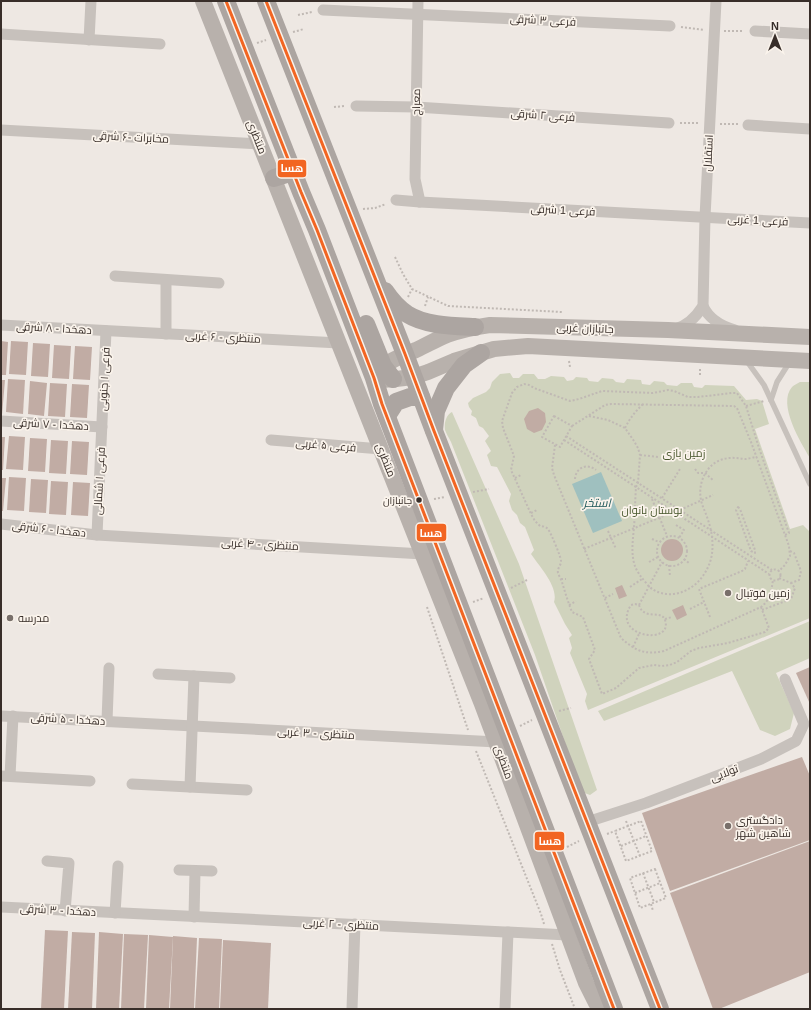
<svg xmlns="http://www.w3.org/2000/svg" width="811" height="1010" viewBox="0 0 811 1010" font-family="Arial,Cairo,sans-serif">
<rect width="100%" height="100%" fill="#eee8e3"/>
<g fill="#d0d3bd">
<path d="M510 373 513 378H519L523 374H534L538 379H545L551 376 564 377 567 381 573 380 576 377 587 378 589 381 598 382 602 378 613 379 616 382 624 383 627 379 641 380 642 384 650 385 654 381 664 382 667 385 677 386 681 383H692L694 387 702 388 705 385 734 386 746 400 757 399 762 401 769 424 755 429 790 529 803 525 810 532V618L588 710 585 701 587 694 570 653 572 648 569 638 572 635 565 624 554 602C559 587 539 566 531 554L534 550 525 527 520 523 517 515 512 510 509 501 511 494 497 467 491 466 487 455 491 451 485 441 489 436 483 428 479 426 476 418 471 415 472 411 469 407 468 403 473 398 486 392 490 388 492 382 500 374Z"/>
<path d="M800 382H810V458C801 443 777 404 792 387 794 385 798 383 800 382Z"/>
<path d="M452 412 519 564 597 790 590 795 582 792 535 655 451 442C449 438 446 433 445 430 444 423 446 415 452 412Z"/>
<path d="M810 621V658L776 673 794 713 790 729 775 736 760 730 732 671 604 721 598 711Z"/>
</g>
<path fill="#9fc0bf" d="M601 472 622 521 593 533 572 484Z"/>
<g fill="#c1aca4">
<path d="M1 341 8 342 6 375H1Z"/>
<path d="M11 341 28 342 26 375 9 374Z"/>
<path d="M33 343 50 344 48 377 31 376Z"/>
<path d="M54 345 71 346 69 379 52 378Z"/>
<path d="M75 346 92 347 90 380 73 379Z"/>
<path d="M8 379 25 380 23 414 6 412Z"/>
<path d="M1 380H5L2 415H1Z"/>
<path d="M30 381 47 383 44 416 28 414Z"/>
<path d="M50 383 67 384 65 417 48 416Z"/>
<path d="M72 384 89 385 87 418 70 417Z"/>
<path d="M538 408 545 413 546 422 542 430 534 433 527 429 524 419 529 411Z"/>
<path d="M9 436 25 437 23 470 6 469Z"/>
<path d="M1 437H5L3 470H1Z"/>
<path d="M30 438 47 439 45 472 28 471Z"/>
<path d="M51 440 68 441 66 474 49 473Z"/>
<path d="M72 441 89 442 87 475 70 474Z"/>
<path d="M9 477 26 478 24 511 7 510Z"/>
<path d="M1 478H6L3 511H1Z"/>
<path d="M31 479 48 480 46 513 29 512Z"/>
<path d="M51 481 68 482 66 515 49 514Z"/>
<path d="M73 482 90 483 88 516 71 515Z"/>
<circle cx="672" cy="550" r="11"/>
<path d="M622 585 627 596 619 599 615 588Z"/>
<path d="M683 605 687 615 677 620 672 610Z"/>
<path d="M810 667V704L796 673Z"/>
<path d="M802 757 810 776V840L670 891 642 813Z"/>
<path d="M810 841V972L719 1009H713L670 893Z"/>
<path d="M45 930 68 931 64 1009H41Z"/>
<path d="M72 932 95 933 92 1009H68Z"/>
<path d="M99 932 123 934 119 1009H96Z"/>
<path d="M124 934 148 935 144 1009H121Z"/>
<path d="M149 935 173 937 169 1009H146Z"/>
<path d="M173 936 197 938 194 1009H170Z"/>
<path d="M199 938 222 939 219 1009H195Z"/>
<path d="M223 940 271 943 268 1009H220Z"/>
</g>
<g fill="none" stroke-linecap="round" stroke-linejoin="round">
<g stroke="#c0b9b4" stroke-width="2" stroke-dasharray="2 2" stroke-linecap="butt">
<path d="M298 15 312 12"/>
<path d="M681 27 704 30"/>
<path d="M724 31H744"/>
<path d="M293 32 304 29"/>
<path d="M257 43 266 40"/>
<path d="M334 107 345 106"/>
<path d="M680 123H700"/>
<path d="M720 124H738"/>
<path d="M363 209 375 208 386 204"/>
<path d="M395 257 403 274 412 289 448 306 562 312"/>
<path d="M408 297 412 289"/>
<path d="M425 306 428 297"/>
<path d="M569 361 570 367"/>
<path d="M700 375V368"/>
<path d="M746 406 764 401"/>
<path d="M554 416 572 426 560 447 542 437Z"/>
<path d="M589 416 608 420 625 428 634 441 638 448 640 455 638 483 636 487C635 501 635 514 634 527 633 539 631 551 634 563 636 571 641 577 647 584 653 592 664 595 674 594 689 592 702 581 708 567 715 553 713 534 708 520 706 513 702 506 701 500 699 490 701 479 707 471 713 461 725 457 736 458 739 458 742 459 745 459 749 459 753 457 757 457"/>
<path d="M572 426 605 405 611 404 734 406 737 408 751 442 789 546 790 556 785 565 779 571"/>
<path d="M625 428C630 418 635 412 643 404"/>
<path d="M566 436 772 570"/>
<path d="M564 440 769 574"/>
<path d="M555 445 552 468 554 475 621 638C636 651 644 655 664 651L761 607C771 599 771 592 773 580"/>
<path d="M640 455 659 457"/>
<path d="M695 469 698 473H705L714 481"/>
<path d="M515 478 521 475"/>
<path d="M575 479C576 467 587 463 596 470"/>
<path d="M473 492 489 489"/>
<path d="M662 498 680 469"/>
<path d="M434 499 445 497"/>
<path d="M652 499 667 536"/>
<path d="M738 507 740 509 755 550V553L751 551 736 510Z"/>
<path d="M680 510 713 495"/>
<path d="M531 513 537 510"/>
<path d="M676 525 684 530 679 538"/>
<path d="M608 531 616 549"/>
<circle cx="672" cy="551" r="15"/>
<path d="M652 539 659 542"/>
<path d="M584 549 673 512"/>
<path d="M790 551 794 553 801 571 799 580 791 583"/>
<path d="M684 559 690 564"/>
<path d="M649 562 658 557"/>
<path d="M669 565 670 576"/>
<circle cx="775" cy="575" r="5.5"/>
<path d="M561 579H566"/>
<path d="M630 587 642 579"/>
<path d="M511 588 527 580"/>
<path d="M605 598 613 594"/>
<path d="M473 602 484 598"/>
<path d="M635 604 639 605C644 621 661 609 665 620 674 646 610 637 631 605Z"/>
<path d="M569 605 576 601"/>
<path d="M639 605 662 562"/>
<path d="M427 607 468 730"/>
<path d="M761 607 769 628 765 632 728 643 699 648 691 651 677 662 670 665 661 666 654 665 639 668 616 688 602 694 589 659 595 650 583 617 572 612C568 602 565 592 562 582 561 579 559 576 558 573 557 568 561 566 561 561 561 557 551 533 548 529 546 527 543 526 540 526L535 521 531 514 511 470 514 456 503 428 502 421 512 393 517 387 524 384 529 385 534 388 570 401 579 399 602 391 653 393 668 390 674 391 688 397H698L732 393H737L746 406 759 448 789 533 785 535"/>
<path d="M690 609 704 602"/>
<path d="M762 610 791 599 795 588 791 583 779 578"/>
<path d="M710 617 699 589 742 571 745 569 748 561"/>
<path d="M665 619 672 617"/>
<path d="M633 647 639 634"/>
<path d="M559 711 571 708"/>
<path d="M520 726 532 720"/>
<path d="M476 751 541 914 544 924"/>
<path d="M626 821 640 856"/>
<path d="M641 821 652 851 626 861 615 831Z"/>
<path d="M607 834 615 831"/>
<path d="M621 846 646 836"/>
<path d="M567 847 579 841"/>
<path d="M655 869 666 898 640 908 630 878Z"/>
<path d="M643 873 654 902"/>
<path d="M635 893 660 883"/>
<path d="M651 904 653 911"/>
<path d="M552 944 560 970 575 1009"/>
</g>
<g stroke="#c7c1bc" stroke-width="5.5">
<path d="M746 360 764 385 810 484"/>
<path d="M771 400 777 382 789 363"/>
</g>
<g stroke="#c7c1bc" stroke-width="11">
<path d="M418 1 415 179 420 202"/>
<path d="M323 10 670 26"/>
<path d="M755 31 810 34"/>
<path d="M1 34 160 44"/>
<path d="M89 40 91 1"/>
<path d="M356 106 416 107 669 123"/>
<path d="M748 125 810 129"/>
<path d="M1 130 260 144"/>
<path d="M396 200 420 202 810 223"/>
<path d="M115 276 219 283"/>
<path d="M703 306C709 319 721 326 735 330"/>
<path d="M1 325 339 343"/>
<path d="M675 329C687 326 696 317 703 306L705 217 716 1"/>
<path d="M166 334V280"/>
<path d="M1 421 102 427"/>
<path d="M271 440 381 449"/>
<path d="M1 524 97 535 423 554"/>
<path d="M97 535 106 331"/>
<path d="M158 674 230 678"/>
<path d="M1 716 497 742"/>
<path d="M107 721 109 668"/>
<path d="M1 776 90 781"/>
<path d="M10 776 13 716"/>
<path d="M132 784 247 790"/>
<path d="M190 787 194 676"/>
<path d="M587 822 646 803 761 759 796 741 804 724 785 679"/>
<path d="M47 861 69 863 65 911"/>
<path d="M179 870 212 871"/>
<path d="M1 907 568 935"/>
<path d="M115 913 118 866"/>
<path d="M194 917 195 871"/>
<path d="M352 1009 355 924"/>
<path d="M505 1009 508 932"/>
</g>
<g stroke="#b8b1ac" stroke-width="16">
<path d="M203 1 482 704 586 983 596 1003 602 1009"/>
<path d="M374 375C385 362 401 356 416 350 427 345 437 339 447 335 461 330 475 327 490 325L668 330 810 337"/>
<path d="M381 380 396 379 413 377 428 372 454 361 494 349 528 346 810 361"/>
</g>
<g stroke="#aca5a1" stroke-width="18">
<path d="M226 1 301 192 317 230 374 378 382 404 614 1009"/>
<path d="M266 1 405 354 434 431 660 1009"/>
<path d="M274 178 293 172"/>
<path d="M385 291C391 300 398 308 407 314 426 326 453 326 475 327"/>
<path d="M366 324 383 366 393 379"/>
<path d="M387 416 396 402 410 397H421"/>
<path d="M434 430 436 411 446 388 464 365 481 353"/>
</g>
<g stroke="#faf3eb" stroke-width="6">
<g id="bus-1">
<path d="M226 1 301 192 317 230 374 378 382 404 614 1009"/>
<path d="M266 1 405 354 434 431 660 1009"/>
</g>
</g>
<use href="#bus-1" stroke="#f26522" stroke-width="3"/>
</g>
<circle fill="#382e29" stroke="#faf3eb" stroke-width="1.5" cx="419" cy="500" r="3.5"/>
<g fill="#786f6a" stroke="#faf3eb" stroke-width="1.5">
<circle cx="728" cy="593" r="4"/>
<circle cx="10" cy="618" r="4"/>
<circle cx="728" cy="826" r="4"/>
</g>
<g text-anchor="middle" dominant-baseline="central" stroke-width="3.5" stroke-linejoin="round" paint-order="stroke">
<g font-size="10" fill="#382e29" stroke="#faf3eb" text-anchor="end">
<text x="412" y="500">جانبازان</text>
</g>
<g font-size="11" fill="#382e29" stroke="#faf3eb">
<text transform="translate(543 20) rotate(3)">فرعی ۳ شرقی</text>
<text transform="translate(416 102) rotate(-89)">معراج</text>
<text transform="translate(543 115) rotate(4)">فرعی ۲ شرقی</text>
<text transform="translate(131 137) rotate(3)">مخابرات -۶ شرقی</text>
<text transform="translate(257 137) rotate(68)">منتظری</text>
<text transform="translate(708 153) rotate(-87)">استقلال</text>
<text transform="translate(563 210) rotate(3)">فرعی 1 شرقی</text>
<text transform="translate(758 220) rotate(3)">فرعی 1 غربی</text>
<text transform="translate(54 328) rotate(3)">دهخدا - ۸ شرقی</text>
<text transform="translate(585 328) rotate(2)">جانبازان غربی</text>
<text transform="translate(223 337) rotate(3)">منتظری - ۶ غربی</text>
<text transform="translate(104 379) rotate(-87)">فرعی ۱ جنوبی</text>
<text transform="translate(51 424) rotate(3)">دهخدا - ۷ شرقی</text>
<text transform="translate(326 445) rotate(5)">فرعی ۵ غربی</text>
<text transform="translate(386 460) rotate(68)">منتظری</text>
<text transform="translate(99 481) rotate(-87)">فرعی ۱ شمالی</text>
<text transform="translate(49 529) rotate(6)">دهخدا - ۶ شرقی</text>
<text transform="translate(260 544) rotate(3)">منتظری - ۴ غربی</text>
<text transform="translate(68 719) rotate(3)">دهخدا - ۵ شرقی</text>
<text transform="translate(316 733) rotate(3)">منتظری - ۳ غربی</text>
<text transform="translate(504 762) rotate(70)">منتظری</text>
<text transform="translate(724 773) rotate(-21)">تولایی</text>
<text transform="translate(58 910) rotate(3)">دهخدا - ۳ شرقی</text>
<text transform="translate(341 924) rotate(3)">منتظری - ۲ غربی</text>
</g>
<g font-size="11" fill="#48572d" stroke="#faf3eb">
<text x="684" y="453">زمین بازی</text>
<text x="652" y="510">بوستان بانوان</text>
</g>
<g font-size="11" fill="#382e29" stroke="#faf3eb" text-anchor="start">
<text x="736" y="593">زمین فوتبال</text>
<text x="18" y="618">مدرسه</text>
<text x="736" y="820">دادگستری<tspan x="736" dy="13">شاهین شهر</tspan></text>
</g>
<g font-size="12" font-style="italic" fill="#1f585a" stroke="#faf3eb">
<text x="597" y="503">استخر</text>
</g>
</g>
<g stroke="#faf3eb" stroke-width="1.5">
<rect x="277" y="159" width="30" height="19" rx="4" fill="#f26522"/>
<rect x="416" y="523" width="31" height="19" rx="4" fill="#f26522"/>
<rect x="534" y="831" width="31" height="20" rx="4" fill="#f26522"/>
</g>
<g font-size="11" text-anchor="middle" font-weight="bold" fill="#fff">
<text x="292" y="172">هسا</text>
<text x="431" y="537">هسا</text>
<text x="550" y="845">هسا</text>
</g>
<rect width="811" height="1010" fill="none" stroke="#382e29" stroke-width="4"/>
<g transform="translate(775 36)" stroke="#faf3eb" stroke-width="3" paint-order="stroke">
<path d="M0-3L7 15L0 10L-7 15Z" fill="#382e29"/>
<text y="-6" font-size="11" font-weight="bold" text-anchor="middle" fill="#382e29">N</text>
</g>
</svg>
